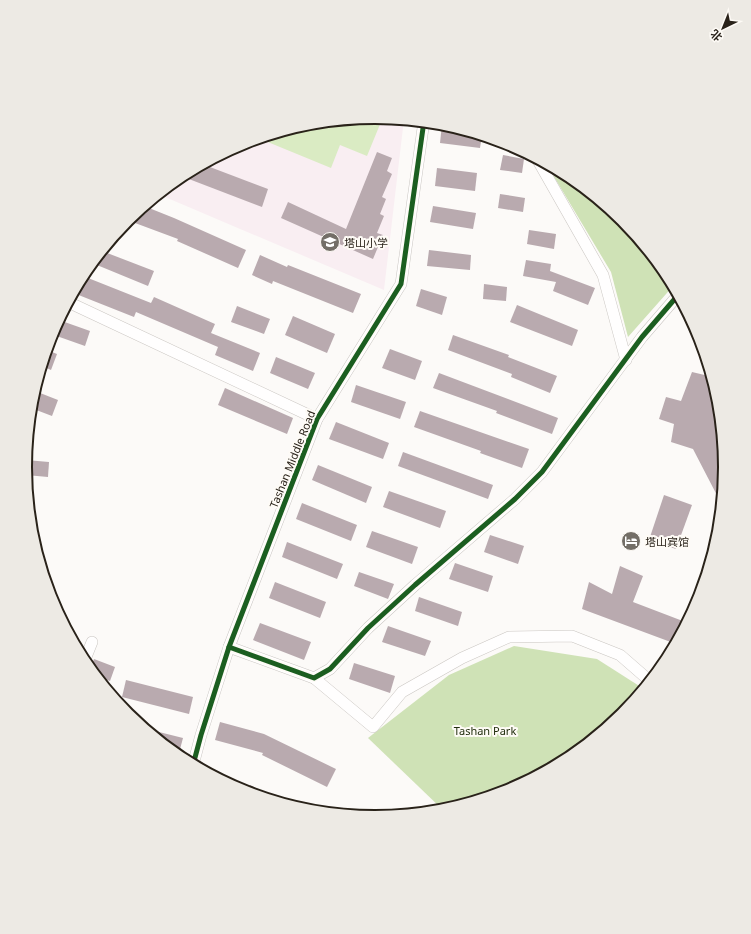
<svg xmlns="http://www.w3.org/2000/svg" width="751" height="934" viewBox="0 0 751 934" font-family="'Noto Sans','Noto Sans SC',sans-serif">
<rect width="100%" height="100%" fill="#fcfaf8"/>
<path fill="#f9eef2" d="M376 117 404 119 384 290 158 194 181 175 242 143 307 123Z"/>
<path fill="#daebc3" d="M376 117H383L367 156 340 145 331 168 258 138 307 123Z"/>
<g fill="#cfe2b6">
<path d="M552 166 570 176 623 219 667 272 674 285 628 337 611 272 550 170Z"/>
<path d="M514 646 597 659 644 689 623 715 570 759 509 791 444 811 368 738 449 675Z"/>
</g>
<g fill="#b9aaaf">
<path d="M442 124 482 135 480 148 440 143Z"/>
<path d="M377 152 392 158 387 171 392 174 382 197 386 199 380 214 384 216 377 233 383 235 373 259 281 218 288 202 346 229Z"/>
<path d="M503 155 524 159 522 173 500 170Z"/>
<path d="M202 164 268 189 262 207 181 176Z"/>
<path d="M437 168 477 173 475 191 435 186Z"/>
<path d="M500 194 525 198 523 212 498 208Z"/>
<path d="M144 206 174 218 246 250 238 268 177 241 178 239 127 220Z"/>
<path d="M433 206 476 213 473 229 430 222Z"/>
<path d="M529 230 556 234 554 249 527 244Z"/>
<path d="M429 250 471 255 470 270 427 266Z"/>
<path d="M102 251 154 271 148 286 92 263Z"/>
<path d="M260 255 287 267 288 265 361 294 353 313 273 281 272 284 252 275Z"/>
<path d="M526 260 551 264 550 271 595 288 588 305 553 291 556 282 523 276Z"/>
<path d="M83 276 151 303 154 297 215 324 211 333 260 353 253 371 215 355 218 347 136 312 134 317 76 294Z"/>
<path d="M484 284 507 287 506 301 483 299Z"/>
<path d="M421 289 447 297 442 315 416 306Z"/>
<path d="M517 305 578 330 572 346 510 322Z"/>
<path d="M237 306 270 319 264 334 231 322Z"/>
<path d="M293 316 335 334 327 353 285 335Z"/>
<path d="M59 320 90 331 85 346 51 334Z"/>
<path d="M453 335 509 355 508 357 557 376 550 393 511 377 512 374 448 350Z"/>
<path d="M390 349 422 361 415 380 382 368Z"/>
<path d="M47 350 57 354 51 370 42 366Z"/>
<path d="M276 357 315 373 308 389 270 373Z"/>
<path d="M692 372 713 377 719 399 726 467 722 505 693 449 671 442 674 424 659 419 666 397 681 401Z"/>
<path d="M439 373 558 418 552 434 496 413 497 411 433 388Z"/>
<path d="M356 385 406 402 400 419 351 402Z"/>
<path d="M225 388 293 418 287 434 218 405Z"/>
<path d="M35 391 58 400 52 416 31 408 32 400Z"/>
<path d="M420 411 529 449 522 468 480 453 481 451 414 427Z"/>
<path d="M336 422 389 443 383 459 329 439Z"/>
<path d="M403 452 493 485 488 499 398 466Z"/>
<path d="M26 460 49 462 48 477 26 475Z"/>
<path d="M318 465 372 487 366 503 312 480Z"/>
<path d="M389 491 446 511 440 528 383 507Z"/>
<path d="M664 495 692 505 676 549 649 540Z"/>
<path d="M302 503 357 525 351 541 296 519Z"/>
<path d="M372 531 418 547 412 564 366 547Z"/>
<path d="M490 535 524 546 518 564 484 552Z"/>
<path d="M287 542 343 564 337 579 282 557Z"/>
<path d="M455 563 493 576 488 592 449 579Z"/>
<path d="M620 566 643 576 633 602 688 623 676 644 582 609 589 582 612 594Z"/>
<path d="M359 572 394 584 388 599 354 586Z"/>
<path d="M275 582 326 602 320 618 269 598Z"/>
<path d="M419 597 462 612 458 626 415 611Z"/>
<path d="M260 623 311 642 304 660 253 640Z"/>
<path d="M388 626 431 641 425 656 382 642Z"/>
<path d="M94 659 115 667 110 681 96 676 90 669Z"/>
<path d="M354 663 395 676 390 693 349 679Z"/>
<path d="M126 680 193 697 189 714 122 697Z"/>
<path d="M220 722 264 734 336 769 327 787 262 755 263 753 215 740Z"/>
<path d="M143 728 183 738 179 753 172 751Z"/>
<path d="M250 785 270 795 269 799 246 792Z"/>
</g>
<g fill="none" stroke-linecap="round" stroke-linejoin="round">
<g stroke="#cac6c2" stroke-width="12">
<g id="minor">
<path d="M536 157 603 275 626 360"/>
<path d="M68 302 317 419"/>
<path d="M229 647 314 678 330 669 368 628 415 585 515 499 542 472 642 337 679 294"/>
<path d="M84 662 92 642"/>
<path d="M314 678 373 727 402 692 462 658 509 637 572 636 620 655 651 682"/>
<path d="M193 765 201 735 229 647 317 419 401 284 424 121"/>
</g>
</g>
<use href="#minor" stroke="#fffefe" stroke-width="11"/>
<g stroke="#fefbf6" stroke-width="8">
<g id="cycleway">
<path d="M229 647 314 678 330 669 368 628 415 585 515 499 542 472 642 337 679 294"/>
<path d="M193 765 201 735 229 647 317 419 401 284 424 121"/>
</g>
</g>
<use href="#cycleway" stroke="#1b5e20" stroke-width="5"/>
</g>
<defs>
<g id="school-disc" transform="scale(1)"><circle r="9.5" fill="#736e67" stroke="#fefbf6"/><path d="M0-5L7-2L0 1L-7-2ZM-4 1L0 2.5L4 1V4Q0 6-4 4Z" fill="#fff"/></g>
<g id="hotel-disc" transform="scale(1)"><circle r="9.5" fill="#736e67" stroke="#fefbf6"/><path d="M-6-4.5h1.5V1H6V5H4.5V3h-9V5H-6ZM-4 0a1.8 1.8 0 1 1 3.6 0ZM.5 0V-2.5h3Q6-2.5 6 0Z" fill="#fff"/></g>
</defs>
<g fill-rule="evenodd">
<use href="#school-disc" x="330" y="242"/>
<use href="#hotel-disc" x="631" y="541"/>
</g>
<g text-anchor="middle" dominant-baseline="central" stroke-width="4" stroke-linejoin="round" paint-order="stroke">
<g font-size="11" fill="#292219" stroke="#fefbf6" text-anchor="start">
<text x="344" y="242">塔山小学</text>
<text x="645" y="541">塔山宾馆</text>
</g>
<g font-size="11" fill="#292219" stroke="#fefbf6">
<text transform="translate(292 459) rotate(-68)">Tashan Middle Road</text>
</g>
<g font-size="11" fill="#212e0e" stroke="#fefbf6">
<text x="485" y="730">Tashan Park</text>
</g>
</g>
<path d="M0 0H751V934H0ZM32 467a343 343 0 1 1 686 0a343 343 0 1 1-686 0Z" fill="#edeae4" fill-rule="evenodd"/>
<path fill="none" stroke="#292219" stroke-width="2" d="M32 467a343 343 0 1 1 686 0a343 343 0 1 1-686 0Z"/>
<g transform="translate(723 28) rotate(223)" stroke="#fefbf6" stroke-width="3" paint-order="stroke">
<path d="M0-3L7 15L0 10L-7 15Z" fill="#292219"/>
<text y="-6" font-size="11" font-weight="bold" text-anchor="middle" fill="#292219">北</text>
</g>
</svg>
